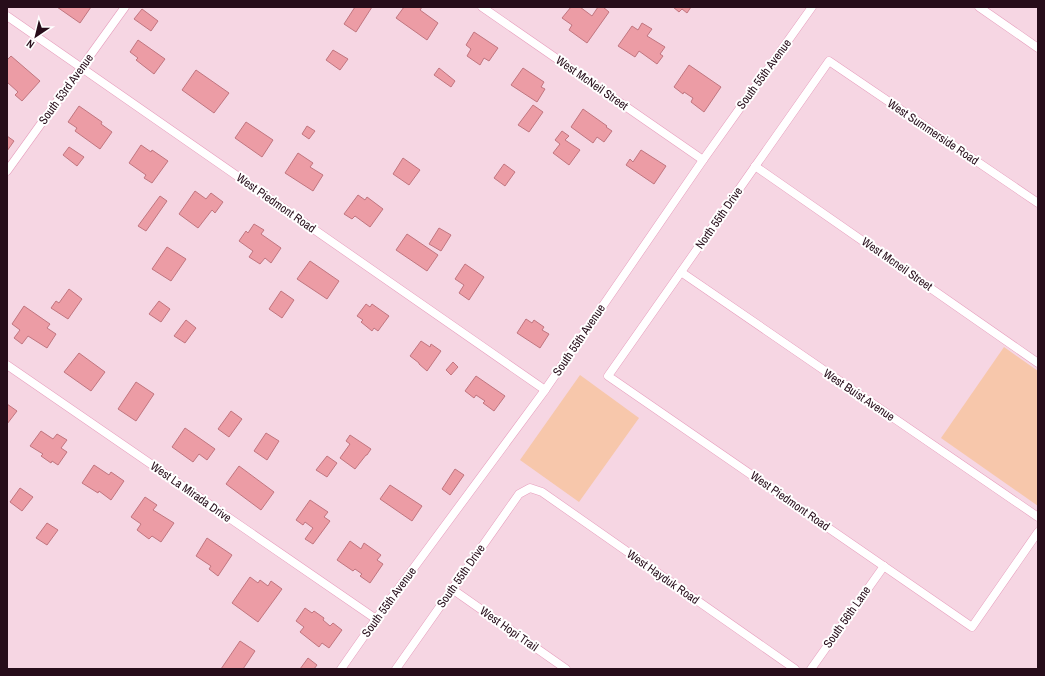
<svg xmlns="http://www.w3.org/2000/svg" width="1045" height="676" viewBox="0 0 1045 676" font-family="'Archivo Narrow',sans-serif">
<rect width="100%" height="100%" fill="#f6d6e3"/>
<g fill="#f7c7ab">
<path d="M1004 347 1038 371V506L941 438Z"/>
<path d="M580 375 639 418 579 502 520 460Z"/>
</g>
<g fill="#ec9ca5" stroke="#c1757f">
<path d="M57 7H91L80 23Z"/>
<path d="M355 7H372L356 32 344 24Z"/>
<path d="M404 7H422L420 10 438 23 427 40 396 18Z"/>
<path d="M571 7H580L592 16 598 7H603L609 12 587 43 569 30 572 25 562 18Z"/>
<path d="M673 7H691L687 13 682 9 679 12Z"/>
<path d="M142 9 158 21 151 31 134 19Z"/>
<path d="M642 23 652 29 647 36 665 47 660 54 663 56 657 64 639 51 635 57 618 46 632 26 638 30Z"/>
<path d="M474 32 498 48 489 61 484 58 480 65 467 56 471 49 466 45Z"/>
<path d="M138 40 165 59 154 74 136 60 138 58 130 52Z"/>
<path d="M333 50 348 59 340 70 326 60Z"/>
<path d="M11 56 40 81 22 101 15 95 18 92 7 82V60Z"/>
<path d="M689 65 721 87 704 112 691 102 693 98 684 92 683 94 674 87Z"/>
<path d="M439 68 455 81 451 87 434 75Z"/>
<path d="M523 68 544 82 541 87 545 89 537 102 511 85Z"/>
<path d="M196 70 229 93 214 113 182 90Z"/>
<path d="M533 105 543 112 529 132 518 125Z"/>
<path d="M79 106 102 122 101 124 112 132 100 149 75 131 77 128 68 122Z"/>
<path d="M583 109 607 126 606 127 612 131 604 142 597 137 593 143 571 127Z"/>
<path d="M246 122 273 140 262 157 235 138Z"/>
<path d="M307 126 315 131 309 139 302 134Z"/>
<path d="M562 131 569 136 565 140 580 150 569 165 553 153 560 144 555 140Z"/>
<path d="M7 136 14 141 7 151Z"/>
<path d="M141 145 151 152 152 150 168 161 152 183 144 178 146 175 129 163Z"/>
<path d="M69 147 84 157 77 166 63 155Z"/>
<path d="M641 150 666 166 654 184 626 165 630 159 633 162Z"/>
<path d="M298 153 313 163 310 167 323 175 313 191 285 173Z"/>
<path d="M403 158 420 170 409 185 393 174Z"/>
<path d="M504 164 515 172 505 186 494 178Z"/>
<path d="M195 191 206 199 211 193 223 202 215 213 212 210 198 228 179 214Z"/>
<path d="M358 195 365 200 367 197 383 209 370 227 355 216 352 219 344 214Z"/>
<path d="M160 196 167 201 146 231 138 226Z"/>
<path d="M254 224 264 230 261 234 281 248 271 263 265 258 260 264 249 257 253 251 239 241 246 231 248 233Z"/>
<path d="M439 228 451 235 441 251 429 244Z"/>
<path d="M407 234 438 255 427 271 396 250Z"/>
<path d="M167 247 186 259 171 281 152 269Z"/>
<path d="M310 261 339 281 327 299 297 279Z"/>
<path d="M465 264 484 277 469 300 459 293 464 285 455 279Z"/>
<path d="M69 289 82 299 68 319 51 308 56 301 59 303Z"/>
<path d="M281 291 294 300 282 318 269 309Z"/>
<path d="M159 301 170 309 161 322 149 314Z"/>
<path d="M366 304 370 307 372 304 389 316 378 331 374 328 372 331 361 322 363 320 357 316Z"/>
<path d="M24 306 50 324 47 328 56 334 47 348 28 336 22 344 14 338 20 330 12 324Z"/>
<path d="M526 319 532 323 534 320 544 327 542 330 549 334 540 348 517 333Z"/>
<path d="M186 320 196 328 185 343 174 336Z"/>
<path d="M421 341 430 347 431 344 441 351 427 371 419 364V363L410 356Z"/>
<path d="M79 353 105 372 91 391 64 372Z"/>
<path d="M453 362 458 367 451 375 446 370Z"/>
<path d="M476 376 505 396 494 411 483 403 485 401 476 395 474 398 465 391Z"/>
<path d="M136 382 154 394 136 421 118 409Z"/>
<path d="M7 404 17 411 7 424Z"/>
<path d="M231 411 242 419 229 437 218 429Z"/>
<path d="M185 428 215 449 207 460 199 454 193 462 172 447Z"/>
<path d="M41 431 53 439 57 434 67 440 61 448 67 452 58 465 52 461 51 463 41 456 43 454 30 446Z"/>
<path d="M266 433 279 441 267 460 254 451Z"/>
<path d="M350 435 371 449 367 455H366L355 469 340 458 350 444 346 441Z"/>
<path d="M327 456 337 463 327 477 316 470Z"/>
<path d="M94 465 109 475 111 472 124 481 111 500 99 491 98 493 82 483Z"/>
<path d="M239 466 274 492 261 510 226 484Z"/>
<path d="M455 469 464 475 450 495 442 489Z"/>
<path d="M390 485 422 506 412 521 380 499Z"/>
<path d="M20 488 33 497 22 511 10 502Z"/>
<path d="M145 497 157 505 153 510 174 523 161 542 152 536 149 539 137 530 141 524 131 517Z"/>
<path d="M310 500 328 512 324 517 330 521 313 544 305 539 313 528 305 522 303 525 296 520Z"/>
<path d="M47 523 58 530 47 545 36 538Z"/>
<path d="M207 538 232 555 218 576 209 569 211 566 196 556Z"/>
<path d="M350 541 361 549 364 543 381 555 377 560 383 564 370 583 360 576 362 574 355 569 353 571 337 560Z"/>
<path d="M250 577 258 583 260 580 268 586 271 581 282 589 258 622 232 603Z"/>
<path d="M305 608 312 613 314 611 324 618 323 620 330 626 333 623 342 630 329 648 322 643 319 647 300 632 304 627 296 621Z"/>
<path d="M240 641 255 651 243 669H221Z"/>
<path d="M308 658 317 665 314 669H300Z"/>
</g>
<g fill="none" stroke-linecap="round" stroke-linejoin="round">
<g stroke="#e79ebd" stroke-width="9">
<g id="street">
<path d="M482 7 703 160"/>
<path d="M979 7 1038 48"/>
<path d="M7 16 545 390"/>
<path d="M755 166 1038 363"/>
<path d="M7 171 125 7"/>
<path d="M1038 203 829 61 608 376 972 627 1038 532"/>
<path d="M681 272 1038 517"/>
<path d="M7 365 376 619"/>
<path d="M452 589 566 669"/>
<path d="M341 669 376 619 545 390 703 160 812 7"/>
<path d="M396 669 519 494 530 488 542 492 795 669"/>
<path d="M811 669 884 566"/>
</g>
</g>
<use href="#street" stroke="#fff" stroke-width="8"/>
</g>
<g text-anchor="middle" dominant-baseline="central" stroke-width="4" stroke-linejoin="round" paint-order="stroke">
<g font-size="12" fill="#270d1a" stroke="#fff">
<text transform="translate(764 74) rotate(-54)">South 55th Avenue</text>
<text transform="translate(592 83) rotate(35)">West McNeil Street</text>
<text transform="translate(66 89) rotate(-54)">South 53rd Avenue</text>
<text transform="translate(933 132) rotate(34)">West Summerside Road</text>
<text transform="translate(276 203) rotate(35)">West Piedmont Road</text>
<text transform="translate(719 218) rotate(-55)">North 55th Drive</text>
<text transform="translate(897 264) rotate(35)">West Mcneil Street</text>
<text transform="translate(579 340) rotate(-56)">South 55th Avenue</text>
<text transform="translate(859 395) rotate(34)">West Buist Avenue</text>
<text transform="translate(191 492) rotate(35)">West La Mirada Drive</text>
<text transform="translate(790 501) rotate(35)">West Piedmont Road</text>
<text transform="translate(461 576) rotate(-55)">South 55th Drive</text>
<text transform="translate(663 577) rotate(35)">West Hayduk Road</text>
<text transform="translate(389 602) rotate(-54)">South 55th Avenue</text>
<text transform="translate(847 617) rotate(-55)">South 56th Lane</text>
<text transform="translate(509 629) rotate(35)">West Hopi Trail</text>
</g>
</g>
<rect width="1045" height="676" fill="none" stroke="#270d1a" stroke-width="16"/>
<g transform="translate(36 36) rotate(215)" stroke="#ffffff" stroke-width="3" paint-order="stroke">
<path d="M0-3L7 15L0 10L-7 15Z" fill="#270d1a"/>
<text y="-6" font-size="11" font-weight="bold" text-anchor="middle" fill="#270d1a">N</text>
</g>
</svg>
